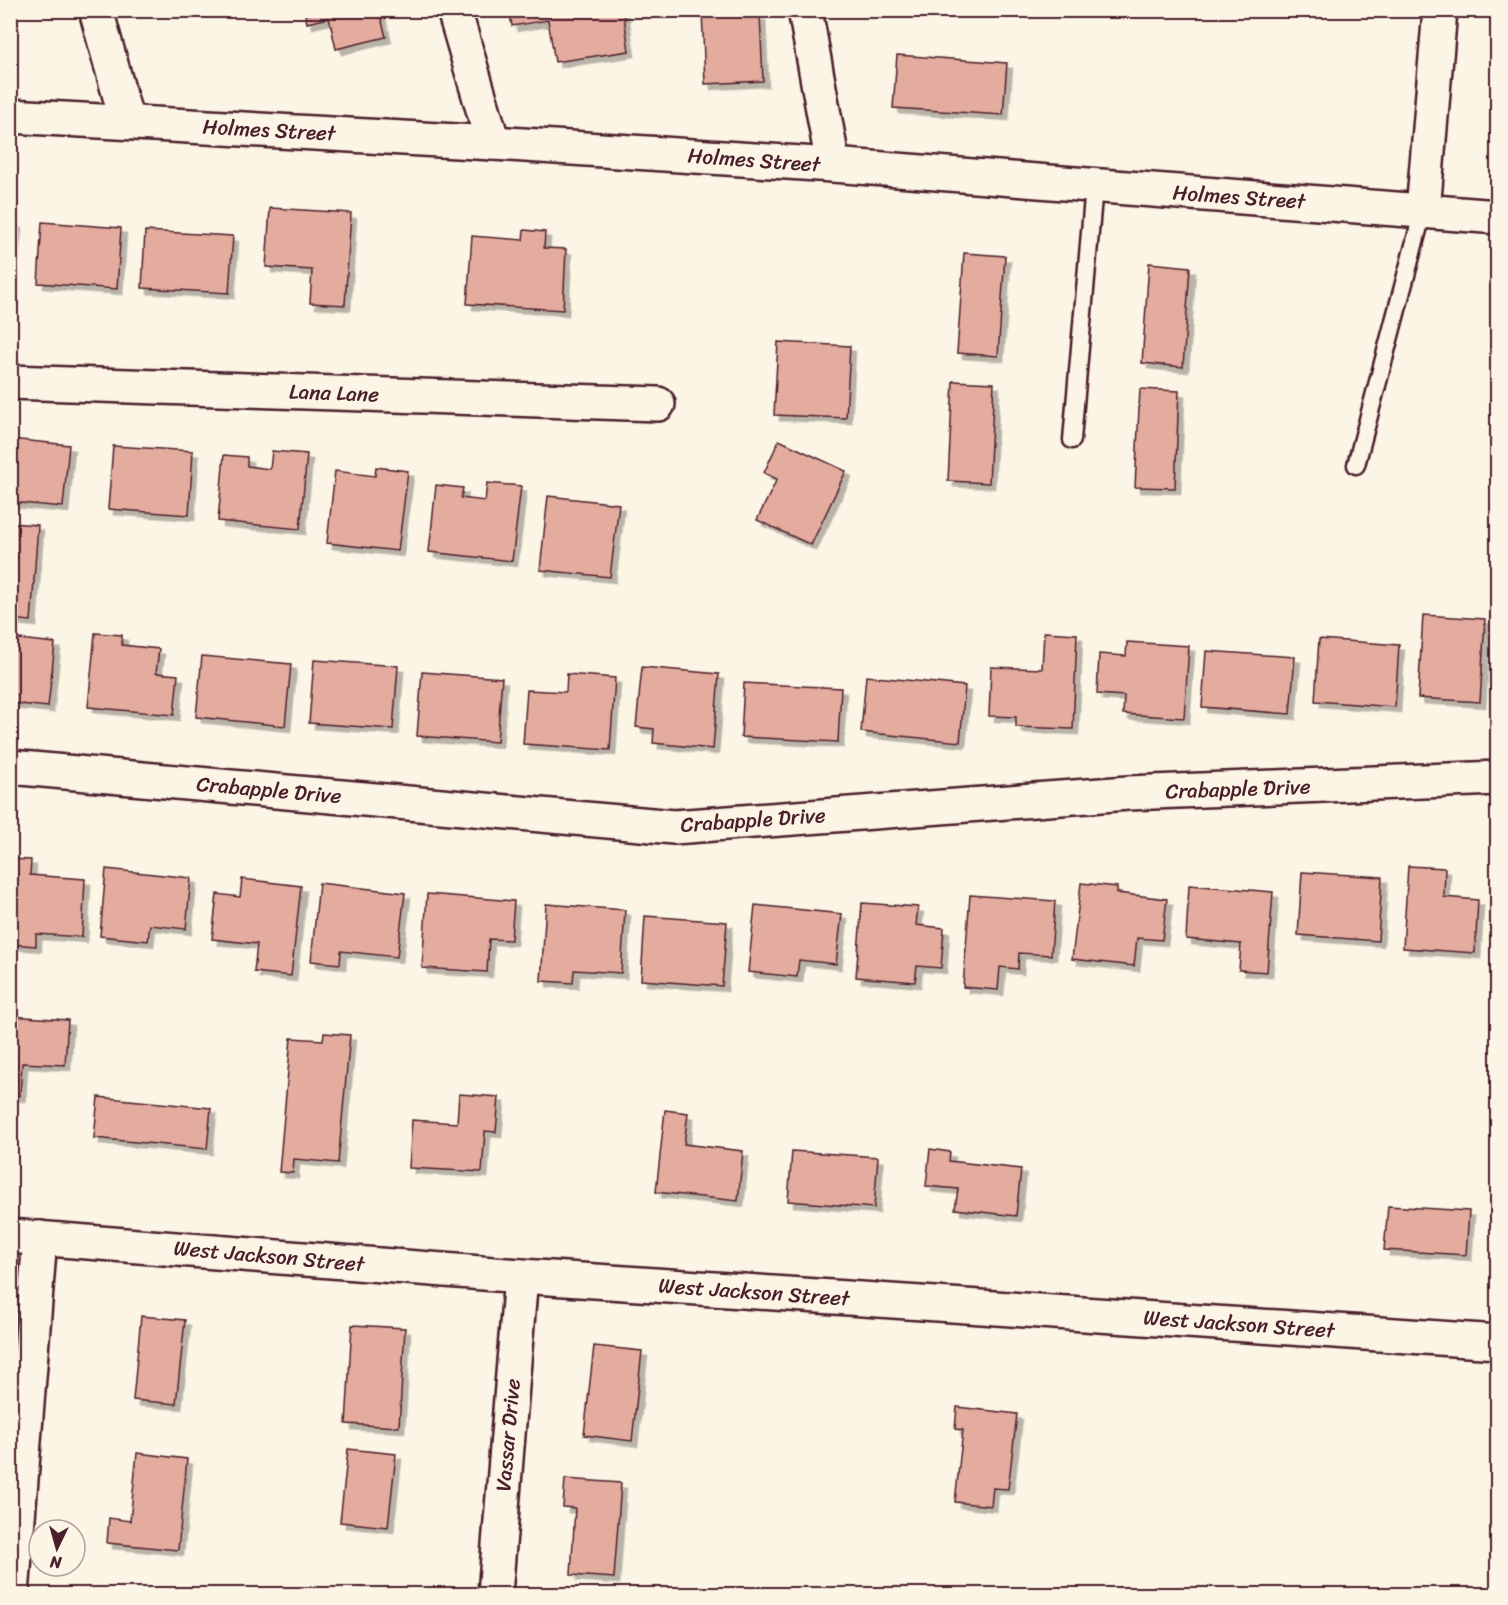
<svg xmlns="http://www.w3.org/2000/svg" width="1508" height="1605" viewBox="0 0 1508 1605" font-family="Sriracha,sans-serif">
<defs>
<filter id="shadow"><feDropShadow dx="5.5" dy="5.5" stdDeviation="0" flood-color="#0004"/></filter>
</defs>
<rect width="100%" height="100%" fill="#fcf5e5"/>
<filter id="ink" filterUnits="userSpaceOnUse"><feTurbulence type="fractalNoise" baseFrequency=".0167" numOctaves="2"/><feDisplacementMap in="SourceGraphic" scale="12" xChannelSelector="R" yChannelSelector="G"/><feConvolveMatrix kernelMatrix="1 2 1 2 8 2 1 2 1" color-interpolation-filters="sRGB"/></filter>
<g filter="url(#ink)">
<g fill="#e4ac9e" stroke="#4a1f2b" stroke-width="1.5" filter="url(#shadow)">
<path d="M304 10H379L386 37 336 49 329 18 307 23Z"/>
<path d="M509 10H623L629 51 555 62 548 20 512 26Z"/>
<path d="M702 10H746V16L760 15 763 81 705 84Z"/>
<path d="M897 55 1007 63 1003 115 893 108Z"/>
<path d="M270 208 351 213 345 305 310 303 312 270 266 267Z"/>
<path d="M42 222 121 228 117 289 38 283Z"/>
<path d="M10 223H16L10 275Z"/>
<path d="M524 230 545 232 544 248 566 249 563 310 467 304 472 236 523 240Z"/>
<path d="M145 231 233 236 229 293 142 288Z"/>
<path d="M964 253 1005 256 998 356 957 353Z"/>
<path d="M1149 263 1190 267 1183 367 1142 363Z"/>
<path d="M778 342 850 346 846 418 774 415Z"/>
<path d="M953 381 994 383 989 483 948 481Z"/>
<path d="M1140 389 1179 391 1175 488 1135 487Z"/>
<path d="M10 439 69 445 63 507 10 502Z"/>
<path d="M779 440 846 471 811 545 757 520 777 479 764 473Z"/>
<path d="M113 446 193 451 189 515 108 509Z"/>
<path d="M272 451 307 454 300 529 218 521 224 455 247 457V466L270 469Z"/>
<path d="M376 467 408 471 398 551 327 543 335 471 375 476Z"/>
<path d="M487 483 521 486 512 561 429 552 436 485 463 488 461 498 485 501Z"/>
<path d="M548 496 619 504 610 577 540 570Z"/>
<path d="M10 523 38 525 31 621 10 619Z"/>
<path d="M1423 615 1485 619 1480 702 1418 698Z"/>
<path d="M1044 632 1077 634 1073 729 1016 727V717L989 716 991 667 1042 669Z"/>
<path d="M95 633 122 635V645L159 649 156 673 178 675 174 715 88 707Z"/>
<path d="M10 638 55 643 48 707 10 703Z"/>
<path d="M1319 639 1399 645 1395 707 1315 701Z"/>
<path d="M1127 642 1189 646 1184 718 1123 714 1124 696 1097 694 1099 654 1126 656Z"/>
<path d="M1206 651 1295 657 1290 714 1202 707Z"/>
<path d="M202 656 291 664 285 726 196 717Z"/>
<path d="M314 660 398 666 393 729 309 723Z"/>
<path d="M642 667 719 674 713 749 653 743 654 729 636 727Z"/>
<path d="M422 672 502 678 497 742 417 736Z"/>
<path d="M567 674 615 678 610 750 523 744 527 690 566 692Z"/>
<path d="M866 676 965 686 960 742 861 732Z"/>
<path d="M744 683 841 688 838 742 741 737Z"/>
<path d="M10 859 31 860 30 875 85 879 82 937 36 934V946L10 944Z"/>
<path d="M1408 866 1445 868 1444 897 1478 900 1475 953 1403 948Z"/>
<path d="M106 869 191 878 186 929 150 925 148 941 100 936Z"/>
<path d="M1302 872 1382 877 1378 941 1298 935Z"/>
<path d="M242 879 301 886 291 976 254 972 257 944 212 939 217 894 240 897Z"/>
<path d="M319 883 405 893 397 957 341 951 340 964 311 961Z"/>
<path d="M1081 883 1117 887V893L1167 899 1162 940 1137 938 1134 966 1072 959Z"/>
<path d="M1189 885 1273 892 1267 972 1239 970 1241 944 1186 939Z"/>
<path d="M427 894 514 901 511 940 489 939 487 972 422 968Z"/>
<path d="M970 895 1055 901 1051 955 1019 953 1018 969 1000 967 998 990 963 987Z"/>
<path d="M862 903 918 907 916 925 944 928 941 968 917 966 915 982 856 977Z"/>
<path d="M546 904 625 910 621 973 574 970 573 983 541 981Z"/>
<path d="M755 905 842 914 836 964 799 960 797 977 748 972Z"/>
<path d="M645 916 727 922 722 986 641 980Z"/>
<path d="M10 1016 68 1020 65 1065 22 1063 20 1096 10 1095Z"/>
<path d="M324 1033 350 1035 338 1163 294 1159 293 1173 279 1172 291 1038 323 1040Z"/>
<path d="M459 1094 499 1097 496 1132 485 1131 482 1172 409 1168 412 1120 457 1123Z"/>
<path d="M98 1097 211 1108 207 1149 94 1138Z"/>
<path d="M665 1110 688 1113 684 1144 743 1151 738 1201 656 1192Z"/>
<path d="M930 1149 950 1152 949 1161 1021 1169 1016 1216 955 1209 958 1189 926 1186Z"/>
<path d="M792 1151 878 1157 874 1208 788 1201Z"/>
<path d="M1388 1206 1469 1211 1466 1255 1384 1250Z"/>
<path d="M141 1316 185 1320 176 1404 133 1400Z"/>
<path d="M352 1325 405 1328 399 1427 346 1424Z"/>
<path d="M594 1346 642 1351 632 1441 584 1435Z"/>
<path d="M957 1407 1017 1414 1008 1489 993 1488 991 1506 955 1502 963 1430 955 1429Z"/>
<path d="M348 1449 396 1454 388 1527 340 1522Z"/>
<path d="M137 1453 187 1459 178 1550 107 1543 109 1518 130 1521Z"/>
<path d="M565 1479 621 1483 614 1578 571 1575 575 1508 563 1507Z"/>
<path d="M362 1590 400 1594H362Z"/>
</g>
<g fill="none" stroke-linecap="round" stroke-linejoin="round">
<g stroke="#4a1f2b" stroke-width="21">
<g id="service">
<path d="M1072 440 1094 186"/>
<path d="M1356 465 1423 211"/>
</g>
</g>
<g stroke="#4a1f2b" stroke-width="38">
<g id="minor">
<path d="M96 10 127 122"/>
<path d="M454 10 493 143"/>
<path d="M805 10 833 165"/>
<path d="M10 116 493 143 833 165 1498 217"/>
<path d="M1423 211 1440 10"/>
<path d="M10 382 658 404"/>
<path d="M10 767 674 827 1128 793 1498 778"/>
<path d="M12 1594 40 1238"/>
<path d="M495 1594 521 1276"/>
</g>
</g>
<g stroke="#4a1f2b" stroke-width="38">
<path id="tertiary" d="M10 1236 521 1276 1498 1342"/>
</g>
<use href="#service" stroke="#fcf5e5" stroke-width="16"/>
<use href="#minor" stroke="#fcf5e5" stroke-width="33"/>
<use href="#tertiary" stroke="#fcf5e5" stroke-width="33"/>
</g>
</g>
<g text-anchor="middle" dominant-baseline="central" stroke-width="4.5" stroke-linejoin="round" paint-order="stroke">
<g font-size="21" fill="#4a1f2b" stroke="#fcf5e5">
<text transform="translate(269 130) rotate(3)">Holmes Street</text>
<text transform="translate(754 160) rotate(4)">Holmes Street</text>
<text transform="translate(1239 197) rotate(4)">Holmes Street</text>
<text transform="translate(334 393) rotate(2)">Lana Lane</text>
<text transform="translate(1238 789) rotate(-2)">Crabapple Drive</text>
<text transform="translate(269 790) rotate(5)">Crabapple Drive</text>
<text transform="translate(753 820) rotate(-4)">Crabapple Drive</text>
<text transform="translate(269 1256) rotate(5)">West Jackson Street</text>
<text transform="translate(754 1292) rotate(4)">West Jackson Street</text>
<text transform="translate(1239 1324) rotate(4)">West Jackson Street</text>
<text transform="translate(508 1435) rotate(-85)">Vassar Drive</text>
</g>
</g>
<rect width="1508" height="1605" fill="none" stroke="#fcf5e5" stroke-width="36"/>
<rect x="18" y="18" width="1472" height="1569" fill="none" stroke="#4a1f2b" stroke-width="2" filter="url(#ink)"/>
<g transform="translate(57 1548) rotate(185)"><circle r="28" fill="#fcf5e5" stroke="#b59f9b" stroke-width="1.5"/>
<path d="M0-4.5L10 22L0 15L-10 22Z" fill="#4a1f2b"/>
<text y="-9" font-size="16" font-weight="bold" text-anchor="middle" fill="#4a1f2b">N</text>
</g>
</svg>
